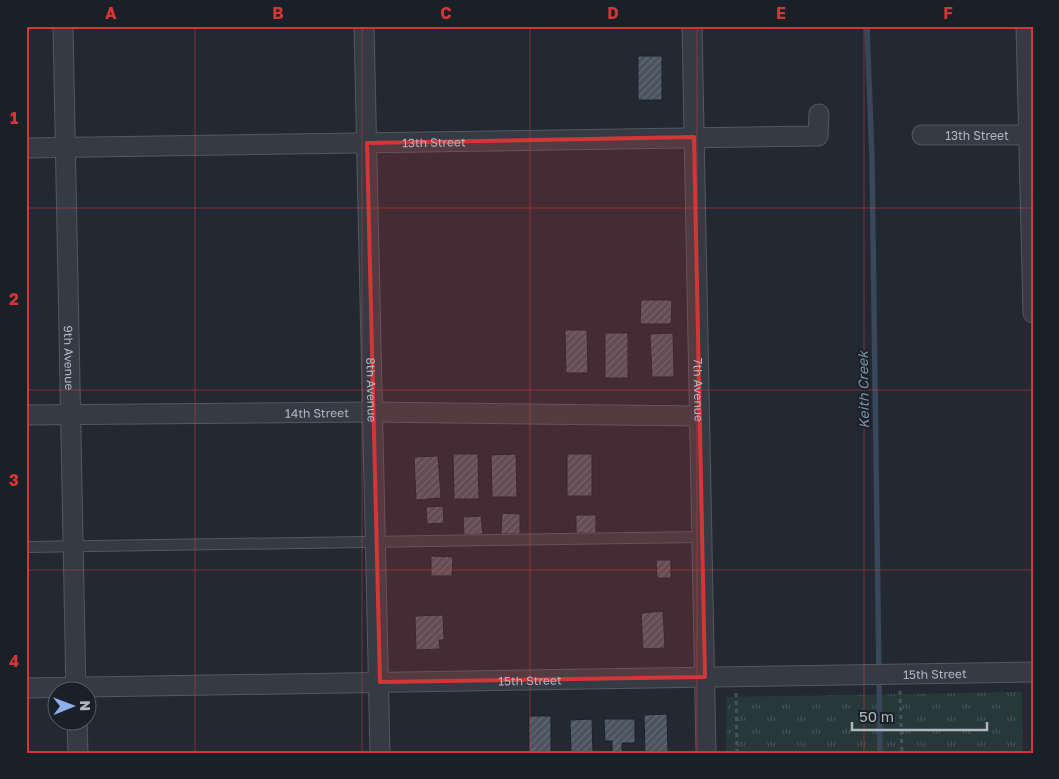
<svg xmlns="http://www.w3.org/2000/svg" width="1059" height="779" viewBox="0 0 1059 779" font-family="'Golos Text',sans-serif">
<defs>
<pattern id="park-tufts" width="24" height="20" patternUnits="userSpaceOnUse" patternTransform="scale(1.25)"><rect width="24" height="20" fill="#273838"/><path d="M3 7l-1-3M5 7V3M7 7l1-3M15 17l-1-3M17 17v-4M19 17l1-3" fill="none" stroke="#445353"/></pattern>
<pattern id="building-hatch" width="6" height="6" patternUnits="userSpaceOnUse" patternTransform="scale(1.25)"><rect width="6" height="6" fill="#4a535f"/><path d="M-1 1l2-2M0 6l6-6M5 7l2-2" fill="none" stroke="#626a74"/></pattern>
</defs>
<rect width="100%" height="100%" fill="#222933"/>
<path fill="url(#park-tufts)" d="M1022 692 1023 753H726L727 697Z"/>
<g fill="none" stroke-linecap="round" stroke-linejoin="round">
<path stroke="#39475b" stroke-width="5.5" d="M867 26 872 159 880 753"/>
</g>
<g fill="url(#building-hatch)" stroke="#1c222a">
<rect x="638" y="56" width="24" height="44"/>
<path d="M641 300H672L671 324H640Z"/>
<path d="M565 330H587L588 373H566Z"/>
<rect x="605" y="333" width="23" height="45"/>
<path d="M673 333 674 377H652L650 334Z"/>
<path d="M453 454H478L479 499H454Z"/>
<path d="M516 454 517 497H492L491 455Z"/>
<rect x="567" y="454" width="25" height="42"/>
<path d="M438 456 441 498 416 500 414 457Z"/>
<path d="M443 506 444 523 427 524 426 507Z"/>
<path d="M502 513 520 514V534H501Z"/>
<rect x="576" y="515" width="20" height="18"/>
<path d="M481 516 483 534 464 535 463 517Z"/>
<path d="M431 556 453 557 452 576H431Z"/>
<path d="M656 560H671V578H657Z"/>
<path d="M663 611 665 648 643 649 641 613Z"/>
<path d="M443 615 444 640H439L440 649 416 650 415 616Z"/>
<path d="M667 714 668 753H645L644 715Z"/>
<rect x="529" y="716" width="22" height="37"/>
<path d="M592 719 593 753H571L570 720Z"/>
<path d="M604 719H635V743H622V753H612V741H605Z"/>
</g>
<g fill="none" stroke-linecap="round" stroke-linejoin="round">
<g stroke="#525962" stroke-width="12">
<path id="service" d="M26 547 702 537"/>
</g>
<g stroke="#525962" stroke-width="21">
<g id="minor">
<path id="s1" d="M63 26 76 692"/>
<path id="s2" d="M364 26 380 753"/>
<path id="s3" d="M692 26 706 753"/>
<path d="M1026 26 1033 313"/>
<path id="s4" d="M922 135H1033"/>
<path id="s5" d="M26 148 818 136 819 114"/>
<path id="s6" d="M26 415 372 412 699 416"/>
<path id="s7" d="M26 688 1033 672"/>
<path d="M77 722 78 753"/>
</g>
</g>
<g stroke="#455456" stroke-width="3" stroke-dasharray="4 4" stroke-linecap="butt">
<path d="M900 691 902 753"/>
<path d="M736 693 737 753"/>
</g>
<use href="#service" stroke="#353b44" stroke-width="10"/>
<use href="#minor" stroke="#353b44" stroke-width="19"/>
</g>
<path fill="#d23637" fill-opacity="0.2" stroke="#d23637" stroke-width="4" stroke-linejoin="round" d="M694 137 705 677 380 682 367 143Z"/>
<path fill="none" stroke="#d23637" stroke-width="1" stroke-opacity="0.55" d="M195 26V753M362 26V753M530 26V753M697 26V753M864 26V753M26 208H1033M26 390H1033M26 570H1033"/>
<g text-anchor="middle" dominant-baseline="central" stroke-width="4" stroke-linejoin="round" paint-order="stroke">
<g font-size="12" fill="#afb6c1" stroke="#1a2028">
<text stroke="none"><textPath href="#s4" startOffset="55">13th Street</textPath></text>
<text stroke="none"><textPath href="#s5" startOffset="408">13th Street</textPath></text>
<text stroke="none"><textPath href="#s1" startOffset="332">9th Avenue</textPath></text>
<text stroke="none"><textPath href="#s2" startOffset="364">8th Avenue</textPath></text>
<text stroke="none"><textPath href="#s3" startOffset="364">7th Avenue</textPath></text>
<text stroke="none"><textPath href="#s6" startOffset="291">14th Street</textPath></text>
<text stroke="none"><textPath href="#s7" startOffset="909">15th Street</textPath></text>
<text stroke="none"><textPath href="#s7" startOffset="504">15th Street</textPath></text>
</g>
<g font-size="14" font-style="italic" fill="#7b8da6" stroke="#1a2028">
<text transform="translate(863 390) rotate(-91)">Keith Creek</text>
</g>
</g>
<rect width="1059" height="779" fill="none" stroke="#1a2028" stroke-width="55"/>
<g transform="translate(72 706) rotate(89)"><circle r="24" fill="#1a2028" stroke="#565c65"/>
<path d="M0-4L9 19L0 12L-9 19Z" fill="#8cb0e9"/>
<text y="-8" font-size="14" font-weight="bold" text-anchor="middle" fill="#afb6c1">N</text>
</g>
<path d="M852 722v8h135v-8" fill="none" stroke="#afb6c1" stroke-width="2.5"/>
<text x="859" y="722" font-size="15" fill="#afb6c1" stroke="#1a2028" stroke-width="4" paint-order="stroke">50 m</text>
<rect x="28" y="28" width="1004" height="724" fill="none" stroke="#d23637" stroke-width="2"/>
<g font-size="16" text-anchor="middle" font-weight="bold" fill="#d23637">
<text x="111" y="19">A</text>
<text x="278" y="19">B</text>
<text x="446" y="19">C</text>
<text x="613" y="19">D</text>
<text x="781" y="19">E</text>
<text x="948" y="19">F</text>
<text x="14" y="124">1</text>
<text x="14" y="305">2</text>
<text x="14" y="486">3</text>
<text x="14" y="667">4</text>
</g>
</svg>
